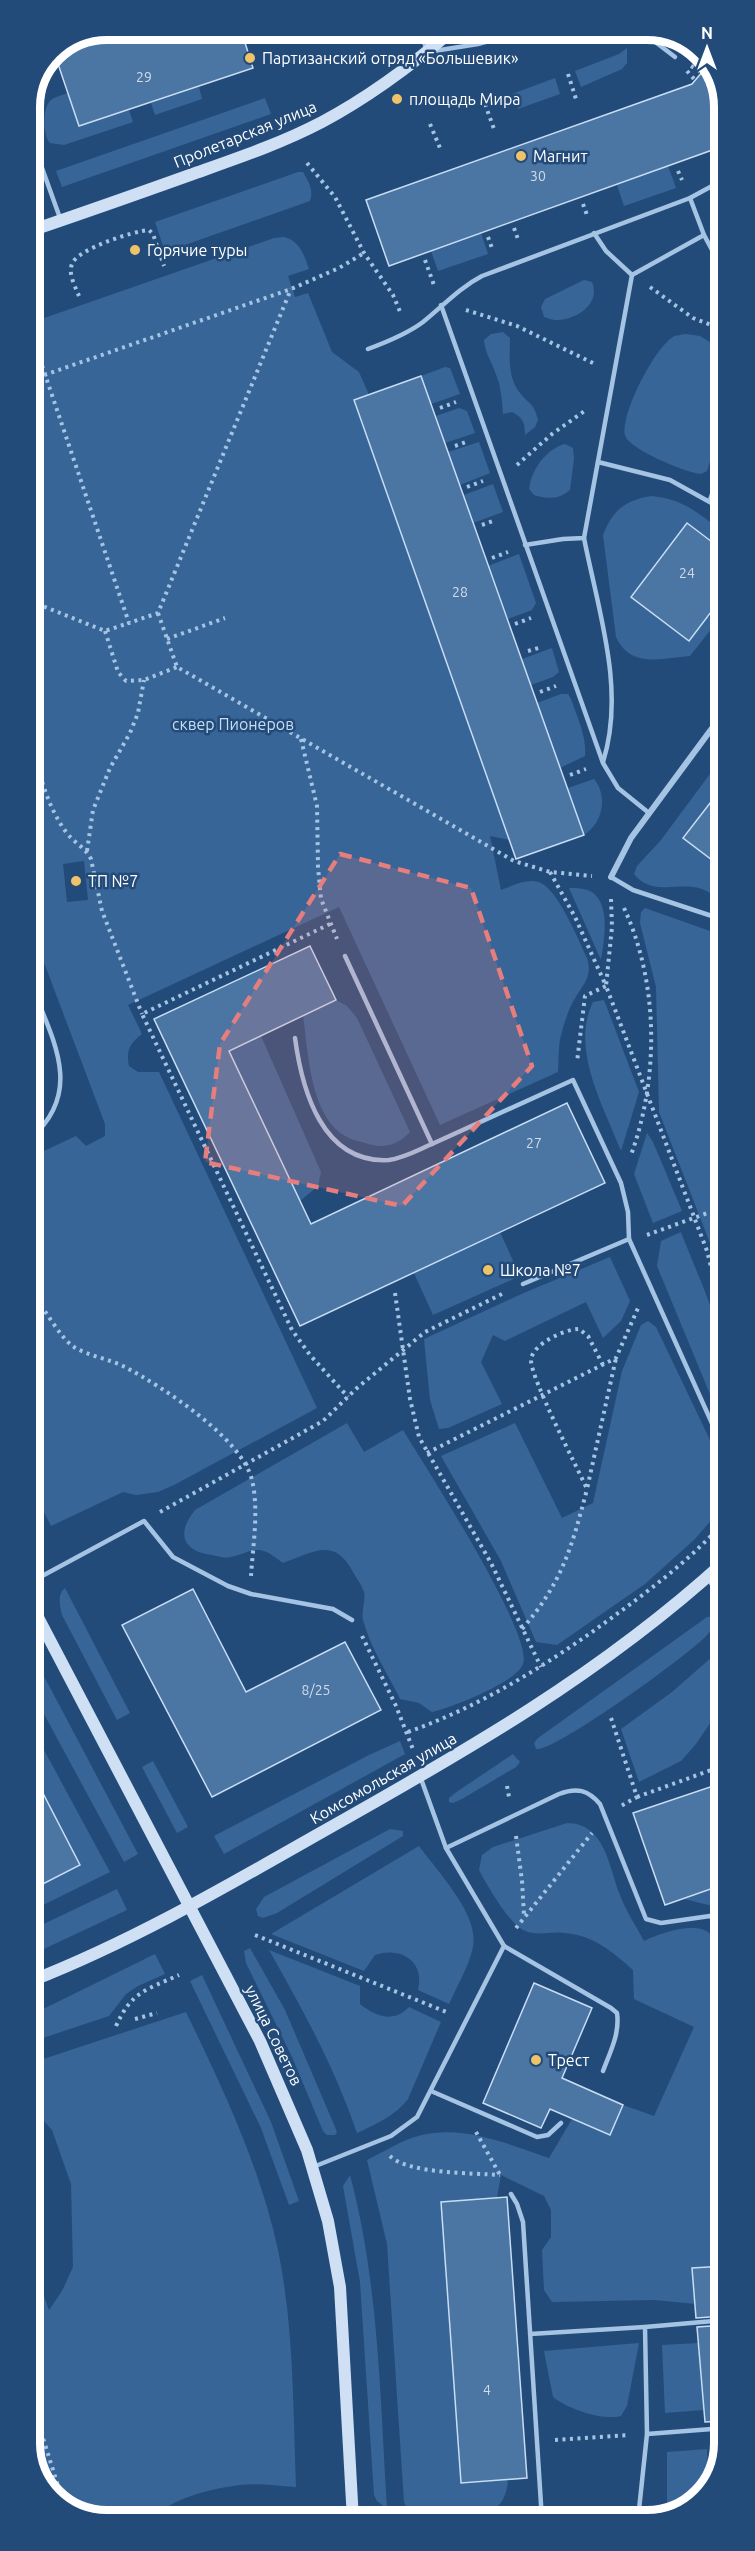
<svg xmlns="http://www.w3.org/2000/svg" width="755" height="2551" viewBox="0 0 755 2551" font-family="Ubuntu,sans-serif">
<rect width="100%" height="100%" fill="#234b79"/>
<g fill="#376597" fill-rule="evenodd">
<path d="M627 48V63L622 69 581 87 575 71 619 54Z"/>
<path d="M555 78 560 94 518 109 512 94Z"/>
<path d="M199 87 202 99 155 115 151 103Z"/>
<path d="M68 93 80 126 129 110 133 122 64 145 50 143C43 135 42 110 50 101 54 97 63 95 68 93Z"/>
<path d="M265 98 271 114 62 187 56 171Z"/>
<path d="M668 166 676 188 624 206 617 185Z"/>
<path d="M298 172H303C308 180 314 191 310 201L165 252 155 222Z"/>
<path d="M481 233 488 254 438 271 431 251Z"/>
<path d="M284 237C300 241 304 255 309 269L288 276 295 297 308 293 332 352 359 372 369 395 354 401 510 840 490 836 501 890C513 886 528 877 541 883 559 892 578 939 587 958 593 977 583 984 574 1000 568 1010 564 1024 561 1035 558 1046 559 1060 558 1072L440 1125 339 907 128 1005 142 1034C129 1044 126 1051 129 1066L138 1072H159L317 1408 174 1485 158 1492 136 1495 123 1492 51 1526 31 1487V1157L76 1136 86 1146 105 1136V1124L31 928 30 323 274 238ZM84 861 88 900 67 902 63 864Z"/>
<path d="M584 280 592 282C601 303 578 319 558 320 554 321 548 318 544 317L541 307 545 299Z"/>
<path d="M503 332 510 338C510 357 507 376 520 393 530 406 533 401 538 420L535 427 525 435C525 422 523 418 512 412L503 414C502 400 501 385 495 372 491 360 485 353 484 340L491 334Z"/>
<path d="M686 334 700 336 715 345 724 356V417L707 471 701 474C687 473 628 449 625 435 621 413 654 349 673 337 676 335 682 335 686 334Z"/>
<path d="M445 367 450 368 460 394 431 404 421 376Z"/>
<path d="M459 408 467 411 475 433 445 443 436 416Z"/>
<path d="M479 442 490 473 460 485 448 452Z"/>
<path d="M565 444 573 448 574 459 570 490C558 500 548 499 534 495L529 489C531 470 546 449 565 444Z"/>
<path d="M493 484 503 512 473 523 464 495Z"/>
<path d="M651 496C684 499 698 513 724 533V551L687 523 631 597 708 616 716 623 690 656C662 658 631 669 616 637L603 535C613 510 624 501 651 496Z"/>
<path d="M519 554 536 603 532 610 508 619 488 566Z"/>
<path d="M552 648 559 672 553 677 531 685 522 659Z"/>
<path d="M561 694H568L571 699C577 717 587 737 585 756L560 768 537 703Z"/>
<path d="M724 755V785L683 838 724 869V898C715 897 710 892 702 889 679 881 652 897 634 874L637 866 661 840Z"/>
<path d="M594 779C608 796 603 823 584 835L568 788Z"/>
<path d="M569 888C577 888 585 888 592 892 611 905 604 941 601 960Z"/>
<path d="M645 908 724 936V1279L659 1112 656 987 640 923 641 912Z"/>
<path d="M336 1000 347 1006 357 1018 410 1132C397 1146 383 1149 365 1143 359 1141 352 1140 347 1137 310 1118 308 1051 303 1015Z"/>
<path d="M604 1000 639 1092 621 1151C604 1107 570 1049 593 1002Z"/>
<path d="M261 1036 321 1172 318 1186 300 1201 229 1051Z"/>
<path d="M647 1133 653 1142 682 1211 653 1223 634 1174Z"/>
<path d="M500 1232 520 1276 433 1315 414 1273Z"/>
<path d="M681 1232C697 1275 722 1322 724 1370 725 1385 722 1401 719 1416L657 1266 661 1241Z"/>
<path d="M610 1257 630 1301 621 1321 603 1338 586 1302 505 1341 493 1335 481 1362 502 1404 448 1428 439 1429 430 1400 424 1339 526 1292Z"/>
<path d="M648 1321 656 1327 710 1440 724 1475V1493L720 1510 695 1539 645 1584 557 1645 536 1642 501 1561 441 1456 515 1423 562 1518 593 1503 622 1371 641 1325Z"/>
<path d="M347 1423 364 1452 403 1430C423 1463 534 1634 523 1664 517 1682 451 1708 432 1712L419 1703 400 1699C388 1674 370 1647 363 1620 361 1611 366 1601 364 1592 362 1585 356 1578 353 1572 334 1536 312 1553 283 1563 276 1558 267 1550 258 1550 248 1550 240 1556 230 1557 225 1559 217 1556 212 1555 181 1551 177 1532 195 1510Z"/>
<path d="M65 1588 130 1713 117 1720 62 1615C60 1606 57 1594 65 1588Z"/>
<path d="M707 1617H712C714 1624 713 1628 708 1634 693 1652 553 1753 536 1749L534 1743 538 1738Z"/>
<path d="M722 1652 724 1656 725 1701 696 1744 681 1761 639 1782 621 1729 672 1692 712 1657Z"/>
<path d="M31 1661 46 1680 138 1854 124 1862 31 1690Z"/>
<path d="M31 1726 110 1872 31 1911V1890L80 1865 31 1770Z"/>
<path d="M400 1741 405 1754 224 1854 214 1836 369 1755Z"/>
<path d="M513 1754 520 1762 516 1767 462 1799 453 1803 449 1802V1798L455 1793Z"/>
<path d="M153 1761 188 1827 177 1833 142 1767Z"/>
<path d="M567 1823C605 1823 609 1867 620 1895 626 1911 636 1926 644 1941 661 1933 696 1920 712 1935 718 1941 721 1954 725 1961V2266L692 2268 695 2304 655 2300 552 2302 544 2290 542 2250 551 2237V2210L544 2196 501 2175 497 2198 441 2202 461 2482 508 2479C506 2529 452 2519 417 2517L409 2513 404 2502 387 2244 367 2160C384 2152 403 2139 422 2135 465 2125 510 2145 549 2158L572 2119 610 2135 623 2105 654 2116 694 2027 634 1999 633 1970C613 1952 593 1935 564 1933 549 1931 538 1937 523 1930 508 1922 487 1885 479 1870L482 1855 493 1847Z"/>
<path d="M390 1829 403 1831V1836L277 1913 263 1918 258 1916 256 1909 264 1897Z"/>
<path d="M419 1846C437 1871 480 1915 473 1947 469 1966 457 1986 449 2004L418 1990C425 1962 402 1946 375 1955L364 1971 271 1934Z"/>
<path d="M721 1886 725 1895V1909L684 1899Z"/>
<path d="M117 1889 127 1910 31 1955V1930Z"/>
<path d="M250 1948 285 2010 335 2127 337 2132 335 2135H327L323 2131 292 2057 246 1963 244 1951Z"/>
<path d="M269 1950 360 1986V2004C376 2017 394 2023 409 2007L441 2022 408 2099C395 2116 376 2124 357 2133 335 2068 303 2010 269 1950Z"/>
<path d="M155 1954 165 1974 138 1986 126 1994 109 2016 31 2042V2015Z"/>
<path d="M202 1975 271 2122 299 2201 289 2205 261 2128 190 1981Z"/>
<path d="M186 2012C223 2089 260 2166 278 2250 294 2327 293 2408 296 2487 278 2486 257 2483 240 2485 211 2489 169 2498 151 2521H102L57 2502 32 2459 31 2260 49 2310 62 2291 73 2267 71 2184 52 2130 31 2107V2063Z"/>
<path d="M350 2175C379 2284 380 2397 387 2509L377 2501 374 2495 360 2282 343 2186Z"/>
<path d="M639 2343 627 2406 621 2416C603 2421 568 2409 553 2397L544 2351Z"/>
<path d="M698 2343 704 2410 665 2413 662 2345Z"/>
<path d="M707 2449 709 2491 667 2517V2452Z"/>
</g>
<g fill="#4b75a3" stroke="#c8ddf4" stroke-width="1.5">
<path d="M114 30H120L123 38 147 30H241L253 68 79 126 54 52Z"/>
<path d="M708 65 723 92V139L715 149 389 266 366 200 692 84Z"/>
<path d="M421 376 584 835 516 859 354 400Z"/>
<path d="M687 523 724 551V595L689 641 631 597Z"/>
<path d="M724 785V869L683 838Z"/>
<path d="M310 946 336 1000 229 1051 311 1224 567 1103 605 1183 300 1326 154 1019Z"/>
<path d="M193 1589 246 1692 345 1642 381 1710 212 1797 122 1625Z"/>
<path d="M31 1770 80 1865 31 1890Z"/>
<path d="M725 1782V1884L665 1905 633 1813Z"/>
<path d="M534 1983 592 2008 562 2078 623 2105 610 2135 550 2109 541 2128 483 2103Z"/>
<path d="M507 2197 527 2478 461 2483 441 2202Z"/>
<path d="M725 2266V2316L696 2318 692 2268Z"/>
<path d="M725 2325V2421L705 2422 697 2327Z"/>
</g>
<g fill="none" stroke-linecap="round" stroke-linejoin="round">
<g stroke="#a5c4e4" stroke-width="4" stroke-dasharray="3 4.5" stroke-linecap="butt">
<path d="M691 66 701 72"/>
<path d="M687 71 695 80"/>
<path d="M568 74 576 99"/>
<path d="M485 104 494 129"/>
<path d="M430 124 440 148"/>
<path d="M307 163 335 197 364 253 393 295 401 314"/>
<path d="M678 171 682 180"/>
<path d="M583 204 587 215"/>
<path d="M514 228 519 242"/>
<path d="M488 237 493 251"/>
<path d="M425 260 435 288"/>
<path d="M650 287 693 318 724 330"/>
<path d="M79 296C75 286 68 274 72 264 77 249 134 231 149 230L153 234 164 266"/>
<path d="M466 310 517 326 597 365"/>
<path d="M30 330 129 623 158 613 291 289"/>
<path d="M30 380 291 289 339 268 364 253"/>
<path d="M440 408 456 402"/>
<path d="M455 446 469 441"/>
<path d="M517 465 552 434 586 410"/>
<path d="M467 487 483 481"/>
<path d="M482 525 496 520"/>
<path d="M492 558 508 552"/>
<path d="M30 601 105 631 129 623"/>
<path d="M158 613 177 667 514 861 550 872 592 876"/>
<path d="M515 624 531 618"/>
<path d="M105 631 118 672 126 681 144 680 177 667"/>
<path d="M167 639 225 618"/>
<path d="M528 651 542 647"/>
<path d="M540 692 556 686"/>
<path d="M30 731C37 766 45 803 66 832 74 843 85 847 91 859L102 911 142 1014"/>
<path d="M301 739 317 806 318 867 321 899 337 939"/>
<path d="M570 775 586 769"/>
<path d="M87 851 93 810 110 768 130 733 138 713 144 680"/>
<path d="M550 872 575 917 606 986 585 996 577 1062"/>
<path d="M611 899 612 927 606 986 707 1251 724 1318"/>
<path d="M624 908C659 984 659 1078 631 1155"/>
<path d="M330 924 142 1014 292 1330 310 1355 348 1397"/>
<path d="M647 1235 724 1207"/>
<path d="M395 1293 410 1399 419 1437 491 1563 541 1667"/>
<path d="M31 1294C46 1309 59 1337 74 1347 89 1356 109 1359 125 1367 161 1386 242 1438 252 1480 259 1510 253 1545 251 1576"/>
<path d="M603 1365 588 1336 579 1329C565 1329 532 1344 531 1360 531 1379 577 1467 587 1489L616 1358"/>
<path d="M427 1453 616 1358 638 1308"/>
<path d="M160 1512 323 1421 357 1388 425 1332 506 1292"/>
<path d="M522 1629C562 1583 572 1547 587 1489"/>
<path d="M362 1636 396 1706 414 1752"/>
<path d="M611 1718 637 1797 621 1806"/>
<path d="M408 1732C481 1706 547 1665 610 1619 650 1590 691 1559 724 1522"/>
<path d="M507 1786 509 1797"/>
<path d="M637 1797 725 1765"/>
<path d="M516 1836 522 1881 524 1915"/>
<path d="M516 1928 592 1833"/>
<path d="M255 1935 449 2013"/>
<path d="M135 2019 157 2013"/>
<path d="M116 2026C132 1991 146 1990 179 1975"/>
<path d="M476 2132 500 2175"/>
<path d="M390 2156C408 2174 474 2173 500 2175"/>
<path d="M32 2403 64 2505"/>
<path d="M555 2440 628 2435"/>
</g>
<g stroke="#a5c4e4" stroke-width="4.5">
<path d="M420 30 427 51"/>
<path d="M641 31 675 57"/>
<path d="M434 51 478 44 529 30"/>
<path d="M30 118 37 154 60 218"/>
<path d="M594 233 606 251 632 275"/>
<path d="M704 235 724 272"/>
<path d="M441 305 603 763 618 788 649 813"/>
<path d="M368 349C387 342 407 334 423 322 443 306 459 288 482 276L690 198 723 180"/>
<path d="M598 462 670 480 724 510"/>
<path d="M710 500 724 460"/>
<path d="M584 538C598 610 626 690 603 762"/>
<path d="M525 545 563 539 584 538 632 275 704 235 690 198"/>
<path d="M611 877 633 890 724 920"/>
<path d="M31 984C52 1038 85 1091 31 1138"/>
<path d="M295 1038C302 1090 322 1164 389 1160 404 1158 418 1150 432 1144L345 956"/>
<path d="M432 1144 573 1080 621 1183 628 1212 629 1239"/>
<path d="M523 1284 629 1239 724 1450"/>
<path d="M708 1579 724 1601"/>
<path d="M31 1582 144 1521 173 1557 228 1586 251 1594 333 1609 352 1620"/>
<path d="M31 1643 47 1635"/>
<path d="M446 1848 559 1794C577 1787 588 1790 600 1804L646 1919 661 1923 710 1916 725 1929"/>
<path d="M504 1946 611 2008 617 2013C620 2034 610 2052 603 2071"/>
<path d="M431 2091 537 2137 548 2135 561 2123"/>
<path d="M313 2167 391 2136 417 2117 504 1946 446 1848 420 1776"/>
<path d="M511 2194 517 2204 523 2222 542 2520"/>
<path d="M530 2334 645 2327"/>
<path d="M647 2434 725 2428"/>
<path d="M638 2519 647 2434 645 2327 725 2320"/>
<path d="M253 2520C288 2513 312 2512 348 2520"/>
</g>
<path stroke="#a5c4e4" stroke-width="6" d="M611 877 631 838 724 712"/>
<g stroke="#cfe0f4" stroke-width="12">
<path d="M30 231C83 213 137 194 190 175 235 159 280 144 322 122 369 97 412 65 453 30"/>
<path d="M31 1604 260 2041 307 2150 328 2221 340 2287 353 2520"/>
<path d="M31 1981C133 1941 227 1886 322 1832 466 1751 601 1674 724 1562"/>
</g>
</g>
<path fill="#e67e7e" fill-opacity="0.2" stroke="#e67e7e" stroke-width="4.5" stroke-dasharray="12 8" stroke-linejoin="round" d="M340 854 471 888 532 1066 402 1206 205 1162 220 1044Z"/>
<g fill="#efc469" stroke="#234b79" stroke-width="2">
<circle cx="250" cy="58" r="6"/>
<circle cx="397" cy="99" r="6"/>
<circle cx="521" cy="156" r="6"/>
<circle cx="135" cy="250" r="6"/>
<circle cx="76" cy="881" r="6"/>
<circle cx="488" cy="1270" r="6"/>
<circle cx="536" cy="2060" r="6"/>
</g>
<g text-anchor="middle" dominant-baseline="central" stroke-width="5" stroke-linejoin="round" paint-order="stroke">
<g font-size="14" fill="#d2dce8">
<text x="144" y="77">29</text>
<text x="538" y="176">30</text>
<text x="687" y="573">24</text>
<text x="460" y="592">28</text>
<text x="534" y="1143">27</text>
<text x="316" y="1690">8/25</text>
<text x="487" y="2390">4</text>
</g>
<g font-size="16" fill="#fff" stroke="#234b79" text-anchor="start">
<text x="262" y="58">Партизанский отряд «Большевик»</text>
<text x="409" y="99">площадь Мира</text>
<text x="533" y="156">Магнит</text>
<text x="147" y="250">Горячие туры</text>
<text x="88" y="881">ТП №7</text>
<text x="500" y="1270">Школа №7</text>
<text x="548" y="2060">Трест</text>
</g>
<g font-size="16" fill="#fff" stroke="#234b79">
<text transform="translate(245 134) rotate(-22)">Пролетарская улица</text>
<text transform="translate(383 1778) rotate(-30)">Комсомольская улица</text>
<text transform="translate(274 2035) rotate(64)">улица Советов</text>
</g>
<g font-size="16" fill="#c8ddf4" stroke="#234b79">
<text x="233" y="724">сквер Пионеров</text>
</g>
</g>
<path d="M0 0H755V2551H0ZM107 40H647A67 67 0 0 1 714 107V2443A67 67 0 0 1 647 2510H107A67 67 0 0 1 40 2443V107A67 67 0 0 1 107 40Z" fill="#234b79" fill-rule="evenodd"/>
<path fill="none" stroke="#fff" stroke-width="8" d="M107 40H647A67 67 0 0 1 714 107V2443A67 67 0 0 1 647 2510H107A67 67 0 0 1 40 2443V107A67 67 0 0 1 107 40Z"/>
<g transform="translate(707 48)" stroke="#234b79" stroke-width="4.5" paint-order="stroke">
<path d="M0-4.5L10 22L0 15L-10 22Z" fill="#ffffff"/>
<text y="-9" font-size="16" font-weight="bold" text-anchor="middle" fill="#ffffff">N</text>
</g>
</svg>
